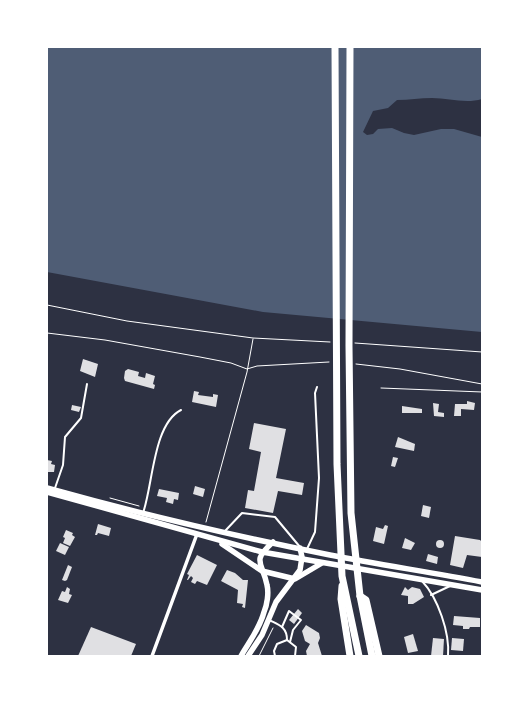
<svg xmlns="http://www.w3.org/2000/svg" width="529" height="703" viewBox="0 0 529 703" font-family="'Asap Condensed',sans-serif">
<rect width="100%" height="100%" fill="#2d3142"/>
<path fill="#4f5d75" d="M47 47H482V99C465 104 449 98 432 98 420 98 409 100 397 100L388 108 373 111 363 132 367 135 373 134 378 129 392 128 404 133 414 135 441 129H454L482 137V332L263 312 47 272Z"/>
<g fill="#e0e0e3">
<path d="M83 359 98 364 95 377 80 371Z"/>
<path d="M128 369 139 372 138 376 145 378 146 373 155 376 153 384 155 385 154 389 125 381 124 378 125 371Z"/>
<path d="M194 391 199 392 198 395 213 397V394L218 395 216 407 192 402Z"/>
<path d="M467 401 475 403 474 410 461 409V416H454L455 404H467Z"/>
<path d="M433 403 439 404 438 412 444 413V417L434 416Z"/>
<path d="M72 405 81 407 79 412 71 410Z"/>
<path d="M402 406 422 409V413H402Z"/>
<path d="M254 423 286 429 276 478 304 483 302 495 278 491 273 513 245 508 248 490 254 491 261 452 249 449Z"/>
<path d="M398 437 415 444 414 451 395 447Z"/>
<path d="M393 457 398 458 395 467 391 466Z"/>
<path d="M47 460 52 461 51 464 55 465 54 472H47Z"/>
<path d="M195 486 205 489 203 497 193 494Z"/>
<path d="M159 489 179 493 178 500 174 499 173 504 166 502 167 498 157 496Z"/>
<path d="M423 505 431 507 429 518 421 516Z"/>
<path d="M98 524 111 528 109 536 98 533 97 535H95Z"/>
<path d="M385 525 388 526 384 544 373 541 376 527 383 529Z"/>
<path d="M66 530 73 533 72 535 75 537 70 546 63 543 65 538 63 537Z"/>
<path d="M455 536 480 540 482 542V557L467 555 463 568 450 565Z"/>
<path d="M405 538 415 543 411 550 402 548Z"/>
<circle cx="440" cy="544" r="4"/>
<path d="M60 543 69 547 65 555 56 551Z"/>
<path d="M428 554 438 557 437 564 426 561Z"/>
<path d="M197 555 217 565 207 585 197 581 195 584 191 582 193 578 191 576 188 580H187L189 575 187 574Z"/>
<path d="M68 565 72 567 67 580 65 581 62 580Z"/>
<path d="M227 570 235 573 243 580H248L245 608 242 607 243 604 237 603 238 590 221 581Z"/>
<path d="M67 587 70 589 69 594 72 595 68 603 58 600 62 591 65 592Z"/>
<path d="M405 587 408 590 412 587 420 589 424 597 413 604H408V596L401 595Z"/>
<path d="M298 609 302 613 294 624 289 620Z"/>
<path d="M454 616 480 618V627H470L469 629H463V626L453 625Z"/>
<path d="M306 625 319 633 320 638 318 643 322 656H307L306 651 310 644 305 641 302 631Z"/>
<path d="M91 627 136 644 131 656H78Z"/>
<path d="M413 634 418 651 408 653 404 637Z"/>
<path d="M433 638 444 639 443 656H431Z"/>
<path d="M452 638 464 639 463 651 451 650Z"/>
</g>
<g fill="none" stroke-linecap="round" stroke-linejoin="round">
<g stroke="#fff" stroke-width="1">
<path d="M47 305 127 321 253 338 330 342"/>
<path d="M47 333 105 340 200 357 231 363 247 369 257 366 329 362"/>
<path d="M355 343 482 352"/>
<path d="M356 364 400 369 482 384"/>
<path d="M381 388 482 392"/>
<path d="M110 498 139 506"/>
<path d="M206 522 247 372 253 339"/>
<path d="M259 656 273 628"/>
</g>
<g stroke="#fff" stroke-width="2">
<path d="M55 488 63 465 65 437 81 418 87 384"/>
<path d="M143 513C153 485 153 424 181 410"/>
<path d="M225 531 242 513 275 517 300 547"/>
<path d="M307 549 315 532 319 478 315 393 317 387"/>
<path d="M422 581C438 598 450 633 448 656"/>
<path d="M431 595 450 586"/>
<path d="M269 620C279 625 287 627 287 640"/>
<path d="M282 627 289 611 301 620 293 630 290 642"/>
<path d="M275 656 274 651 277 644 287 640 296 647 295 656"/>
</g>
<path stroke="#fff" stroke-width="3.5" d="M152 656 197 534"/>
<g stroke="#fff" stroke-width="5.5">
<path d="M47 488C140 514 235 536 330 555 380 565 431 572 482 582"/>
<path d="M47 492 262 552 482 590"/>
<path d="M222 544 262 571 295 579 322 563"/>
<path d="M241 656C249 642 260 628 264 612 267 605 269 593 267 585 262 561 251 562 273 542"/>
<path d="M248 656 262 635 276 602 300 570 302 557 300 548"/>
</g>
<g stroke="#fff" stroke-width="7">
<path d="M335 47 337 464 342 576 359 656"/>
<path d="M350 47 349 346 351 513 360 596 372 656"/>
<path d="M342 586 341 599 350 656"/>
<path d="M360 596 366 600 379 656"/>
</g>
</g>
<rect width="529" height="703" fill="none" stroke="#ffffff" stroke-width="96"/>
</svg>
